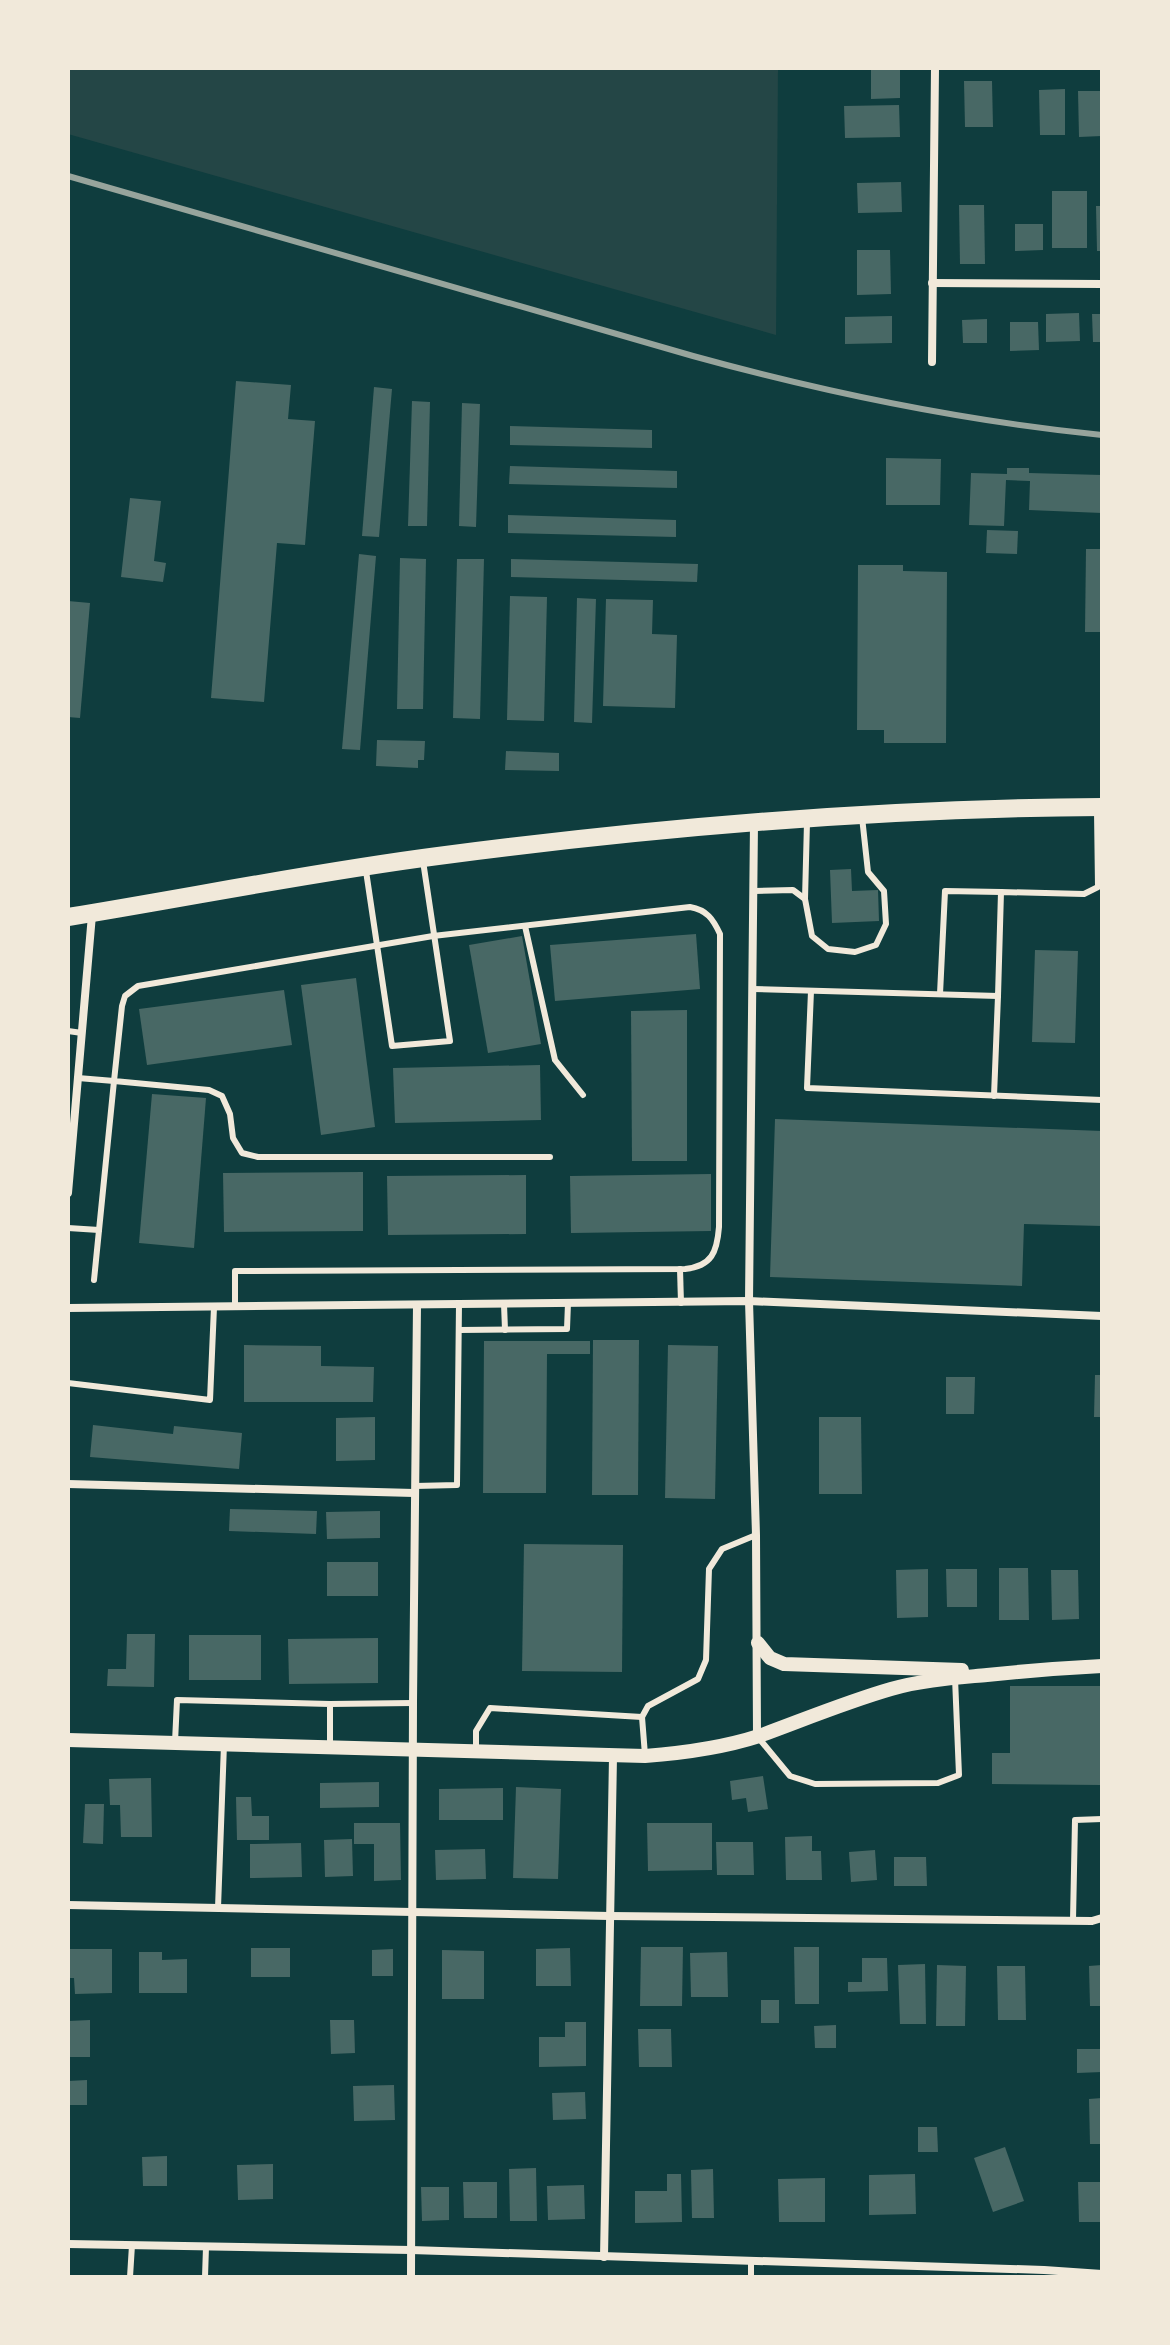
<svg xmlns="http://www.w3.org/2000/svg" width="1170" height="2345" viewBox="0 0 1170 2345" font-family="'Roboto Condensed',sans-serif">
<rect width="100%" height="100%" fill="#0f3d3e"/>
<path fill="#244646" d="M68 68H778L776 335 68 134Z"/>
<g fill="#486865">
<path d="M871 68H900V98L871 99Z"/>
<path d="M964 81H992L993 127H965Z"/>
<path d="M1065 89V135H1040L1039 90Z"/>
<path d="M1078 91H1102V136L1079 137Z"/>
<path d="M899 105 900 137 845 138 844 106Z"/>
<path d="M901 182 902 212 858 213 857 183Z"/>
<rect x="1052" y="191" width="35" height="57"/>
<path d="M959 205H984L985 264H960Z"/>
<path d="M1096 206H1102V251H1097Z"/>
<path d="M1015 224H1043V250L1015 251Z"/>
<path d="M857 250H890L891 294 857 295Z"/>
<path d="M1079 313 1080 341 1046 342V314Z"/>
<path d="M1092 314H1102V342H1093Z"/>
<path d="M892 316V343L845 344V317Z"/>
<path d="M987 319V343H963L962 320Z"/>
<path d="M1010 322H1038L1039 350 1010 351Z"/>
<path d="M236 381 291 385 288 419 315 421 305 545 277 543 264 702 211 698Z"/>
<path d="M374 387 392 389 379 537 362 536Z"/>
<path d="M412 401 430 402 427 526H408Z"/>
<path d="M462 403 480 404 476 527 459 526Z"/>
<path d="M510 426 652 430V448L510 445Z"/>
<path d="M886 458 941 459 940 505H886Z"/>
<path d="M510 466 677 471V488L509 484Z"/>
<path d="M1007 468H1029V473L1102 475V513L1029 510 1030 481 1006 480 1004 526 969 525 971 473 1007 474Z"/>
<path d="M130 498 161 501 154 561 166 563 163 582 121 577Z"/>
<path d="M508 515 676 520V537L508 533Z"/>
<path d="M987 530 1018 531 1017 554 986 553Z"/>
<path d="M1086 549H1102V632H1085Z"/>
<path d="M359 554 376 556 360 750 342 749Z"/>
<path d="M400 558 426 559 423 709H397Z"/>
<path d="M457 559H484L480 719 453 718Z"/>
<path d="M511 559 698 564 697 582 511 577Z"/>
<path d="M858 565H903V571L947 572 946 743H884V730H857Z"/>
<path d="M510 596 547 597 544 721 507 720Z"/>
<path d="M577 598 596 599 592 723 574 722Z"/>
<path d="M606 599 653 600 652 634 677 635 675 708 603 706Z"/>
<path d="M68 601 90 603 80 718 68 717Z"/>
<path d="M377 740 425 741 424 760H418V768L376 766Z"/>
<path d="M506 751 559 753V771L505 770Z"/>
<path d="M851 869 852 891 878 890 879 921 832 923 830 870Z"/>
<path d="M696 934 700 989 555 1001 550 945Z"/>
<path d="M522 936 541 1044 488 1053 469 945Z"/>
<path d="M1035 950 1078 951 1075 1043 1032 1042Z"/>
<path d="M356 978 375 1127 321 1135 301 985Z"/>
<path d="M284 990 292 1045 147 1065 139 1009Z"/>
<path d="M687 1010V1161H632L631 1011Z"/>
<path d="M540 1065 541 1120 395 1123 393 1068Z"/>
<path d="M152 1094 206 1098 194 1248 139 1243Z"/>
<path d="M775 1119 1102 1131V1226L1024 1224 1022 1286 770 1277Z"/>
<path d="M363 1172V1231L224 1232 223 1173Z"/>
<path d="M711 1174V1231L571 1233 570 1176Z"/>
<path d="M526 1175V1234L388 1235 387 1176Z"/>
<path d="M593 1340H639L638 1495H592Z"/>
<path d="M484 1341H590V1354H547L546 1493H483Z"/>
<path d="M244 1345 321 1346V1366L374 1367 373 1402H244Z"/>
<path d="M668 1345 718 1346 715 1499 665 1498Z"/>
<path d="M1095 1375H1102V1417H1094Z"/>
<path d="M946 1377H975L974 1414H946Z"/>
<path d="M375 1417V1460L336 1461V1418Z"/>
<path d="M819 1417H861L862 1494H819Z"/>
<path d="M93 1425 173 1434 174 1426 242 1433 239 1469 90 1457Z"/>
<path d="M230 1509 317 1511 316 1534 229 1531Z"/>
<path d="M380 1511V1538L327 1539 326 1512Z"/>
<path d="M524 1544 623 1545 622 1672 522 1671Z"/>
<rect x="327" y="1562" width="51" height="34"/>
<path d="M999 1568H1028L1029 1620H999Z"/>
<path d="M928 1569V1617L897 1618 896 1570Z"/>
<path d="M946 1569H977V1607H947Z"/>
<path d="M1051 1570H1078L1079 1619 1052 1620Z"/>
<path d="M127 1634H155L154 1687 107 1686 108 1669H126Z"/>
<rect x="189" y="1635" width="72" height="45"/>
<path d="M378 1638V1683L289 1684 288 1639Z"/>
<path d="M1010 1686H1102V1785L992 1784V1753H1010Z"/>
<path d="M763 1776 768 1809 748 1812 746 1798 732 1800 730 1781Z"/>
<path d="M151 1778 152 1837H121L120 1805H110L109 1779Z"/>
<path d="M379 1782V1807L320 1808V1783Z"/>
<path d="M516 1787 561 1789 558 1879 513 1878Z"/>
<path d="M503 1788V1820H439V1789Z"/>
<path d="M236 1797H251L252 1816H269V1840H237Z"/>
<path d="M85 1804H104L103 1844 83 1843Z"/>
<path d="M354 1823H400L401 1880 374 1881V1844H354Z"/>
<path d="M647 1823H712V1870L648 1871Z"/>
<path d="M812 1836V1851H821L822 1880H786L785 1837Z"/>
<path d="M352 1839 353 1876 325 1877 324 1840Z"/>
<path d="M716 1842H753L754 1875H717Z"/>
<path d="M301 1843 302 1877 250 1878V1844Z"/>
<path d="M485 1849 486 1879 436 1880 435 1850Z"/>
<path d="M875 1850 877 1880 851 1882 849 1852Z"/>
<path d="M894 1857H926L927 1886H894Z"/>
<path d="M641 1947H683L682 2006H640Z"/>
<path d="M794 1947H819V2004H795Z"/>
<rect x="251" y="1948" width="39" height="29"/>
<path d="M570 1948 571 1986H536V1949Z"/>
<path d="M68 1949H112V1993L75 1994 74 1978H68Z"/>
<path d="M393 1949V1976H372V1950Z"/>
<path d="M442 1950 484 1951V1999H442Z"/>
<path d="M139 1952H162V1960L187 1959V1993H139Z"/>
<path d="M727 1952 728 1997H691L690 1953Z"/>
<path d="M862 1958H887L888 1991 848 1992V1982H862Z"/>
<path d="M925 1964 926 2024H900L898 1965Z"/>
<path d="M937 1965 966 1966 965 2026H936Z"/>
<path d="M1102 1965V2006H1090L1089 1966Z"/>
<path d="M997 1966H1025L1026 2020H998Z"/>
<rect x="761" y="2000" width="18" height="23"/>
<path d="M90 2020V2057H68V2021Z"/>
<path d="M330 2020H354L355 2053 331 2054Z"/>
<path d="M565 2022H586V2066L539 2067V2037H565Z"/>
<path d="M836 2025V2048H815L814 2026Z"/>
<path d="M638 2029H671L672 2067H639Z"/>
<path d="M1077 2049H1102V2072L1077 2073Z"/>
<path d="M87 2080V2105H68V2081Z"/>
<path d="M394 2085 395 2120 354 2121 353 2086Z"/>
<path d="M585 2092 586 2119 553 2120 552 2093Z"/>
<path d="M1102 2098V2144H1090L1089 2099Z"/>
<path d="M918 2127H937L938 2152H918Z"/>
<path d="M1005 2147 1024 2201 993 2212 974 2158Z"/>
<path d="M167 2156V2186H143L142 2157Z"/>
<path d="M273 2164V2199L238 2200 237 2165Z"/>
<path d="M536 2168 537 2221H510L509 2169Z"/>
<path d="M713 2169 714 2218H692L691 2170Z"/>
<path d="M667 2174H681L682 2222 635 2223V2191H667Z"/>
<path d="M915 2174 916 2214 869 2215V2175Z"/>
<path d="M825 2178V2222H779L778 2179Z"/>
<path d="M463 2182H497V2218H464Z"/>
<path d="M1078 2182H1102V2222H1079Z"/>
<path d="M584 2185 585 2219 548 2220 547 2186Z"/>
<path d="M421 2187H449V2220L422 2221Z"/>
</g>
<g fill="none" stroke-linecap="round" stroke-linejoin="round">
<g stroke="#f1e9da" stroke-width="6">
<path d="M366 871 392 1046 450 1041 423 861"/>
<path d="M754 891 793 890 805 899 812 936 828 949 855 952 876 945 886 924 884 891 868 872 862 817"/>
<path d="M805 899 807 822"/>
<path d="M525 926 555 1060 583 1095"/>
<path d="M753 989 998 996 1001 892 1084 894 1098 887 1097 811"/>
<path d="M811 991 807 1088 1102 1100"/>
<path d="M940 994 945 891 1001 892"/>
<path d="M68 1031 82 1033"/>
<path d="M78 1078 114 1081 94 1280"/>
<path d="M994 1096 998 996"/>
<path d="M68 1228 99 1230"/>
<path d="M680 1269 681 1303"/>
<path d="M504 1304 505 1330"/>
<path d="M235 1306V1271L685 1269C712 1266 717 1252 719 1227L720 934C713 919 707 910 690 907L433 936 138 986 125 996 122 1006 114 1081 209 1090 222 1096 230 1114 233 1138 242 1153 258 1157H550"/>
<path d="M459 1330 567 1329 568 1303"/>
<path d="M68 1383 210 1400 214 1307"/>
<path d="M415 1486 457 1485 459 1304"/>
<path d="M330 1704 413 1703"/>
<path d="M757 1736 790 1776 815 1784 938 1783 959 1775 955 1678"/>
<path d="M175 1742 177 1700 330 1704V1745"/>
<path d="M476 1749V1731L490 1708 642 1717"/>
<path d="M645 1755 642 1717 648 1706 698 1679 706 1660 709 1569 722 1549 756 1535"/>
<path d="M218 1908 224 1744"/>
<path d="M1073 1920 1075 1820 1102 1819"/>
<path d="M751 2262V2277"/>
<path d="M130 2277 132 2245"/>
<path d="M205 2277 206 2247"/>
</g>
<g stroke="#f1e9da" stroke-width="8">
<path d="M932 283 1102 284"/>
<path d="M932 362 935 68"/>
<path d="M754 823 749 1301 756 1535 757 1736"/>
<path d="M68 1193 92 915"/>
<path d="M68 1308 749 1301 1102 1316"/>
<path d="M68 1484 414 1493"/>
<path d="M68 1905 610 1916 1092 1921 1102 1918"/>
<path d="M68 2244 411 2250 1044 2270 1102 2274"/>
<path d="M604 2257 613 1757"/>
<path d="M411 2277 413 1703 417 1305"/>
</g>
<g stroke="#f1e9da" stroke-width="14">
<path d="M758 1643 770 1658 784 1664 962 1670"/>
<path d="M68 1740 645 1756C684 1753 722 1748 759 1736 803 1720 846 1702 891 1689 922 1680 955 1678 987 1675 1025 1671 1063 1668 1102 1666"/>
</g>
<path stroke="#f1e9da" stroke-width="18" d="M68 917C191 897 314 872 438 856 659 827 879 808 1102 807"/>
<path stroke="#97a49c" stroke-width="6" d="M68 176 693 356C827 393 964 421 1102 435"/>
</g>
<rect width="1170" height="2345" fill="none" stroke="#f1e9da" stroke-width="140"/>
</svg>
